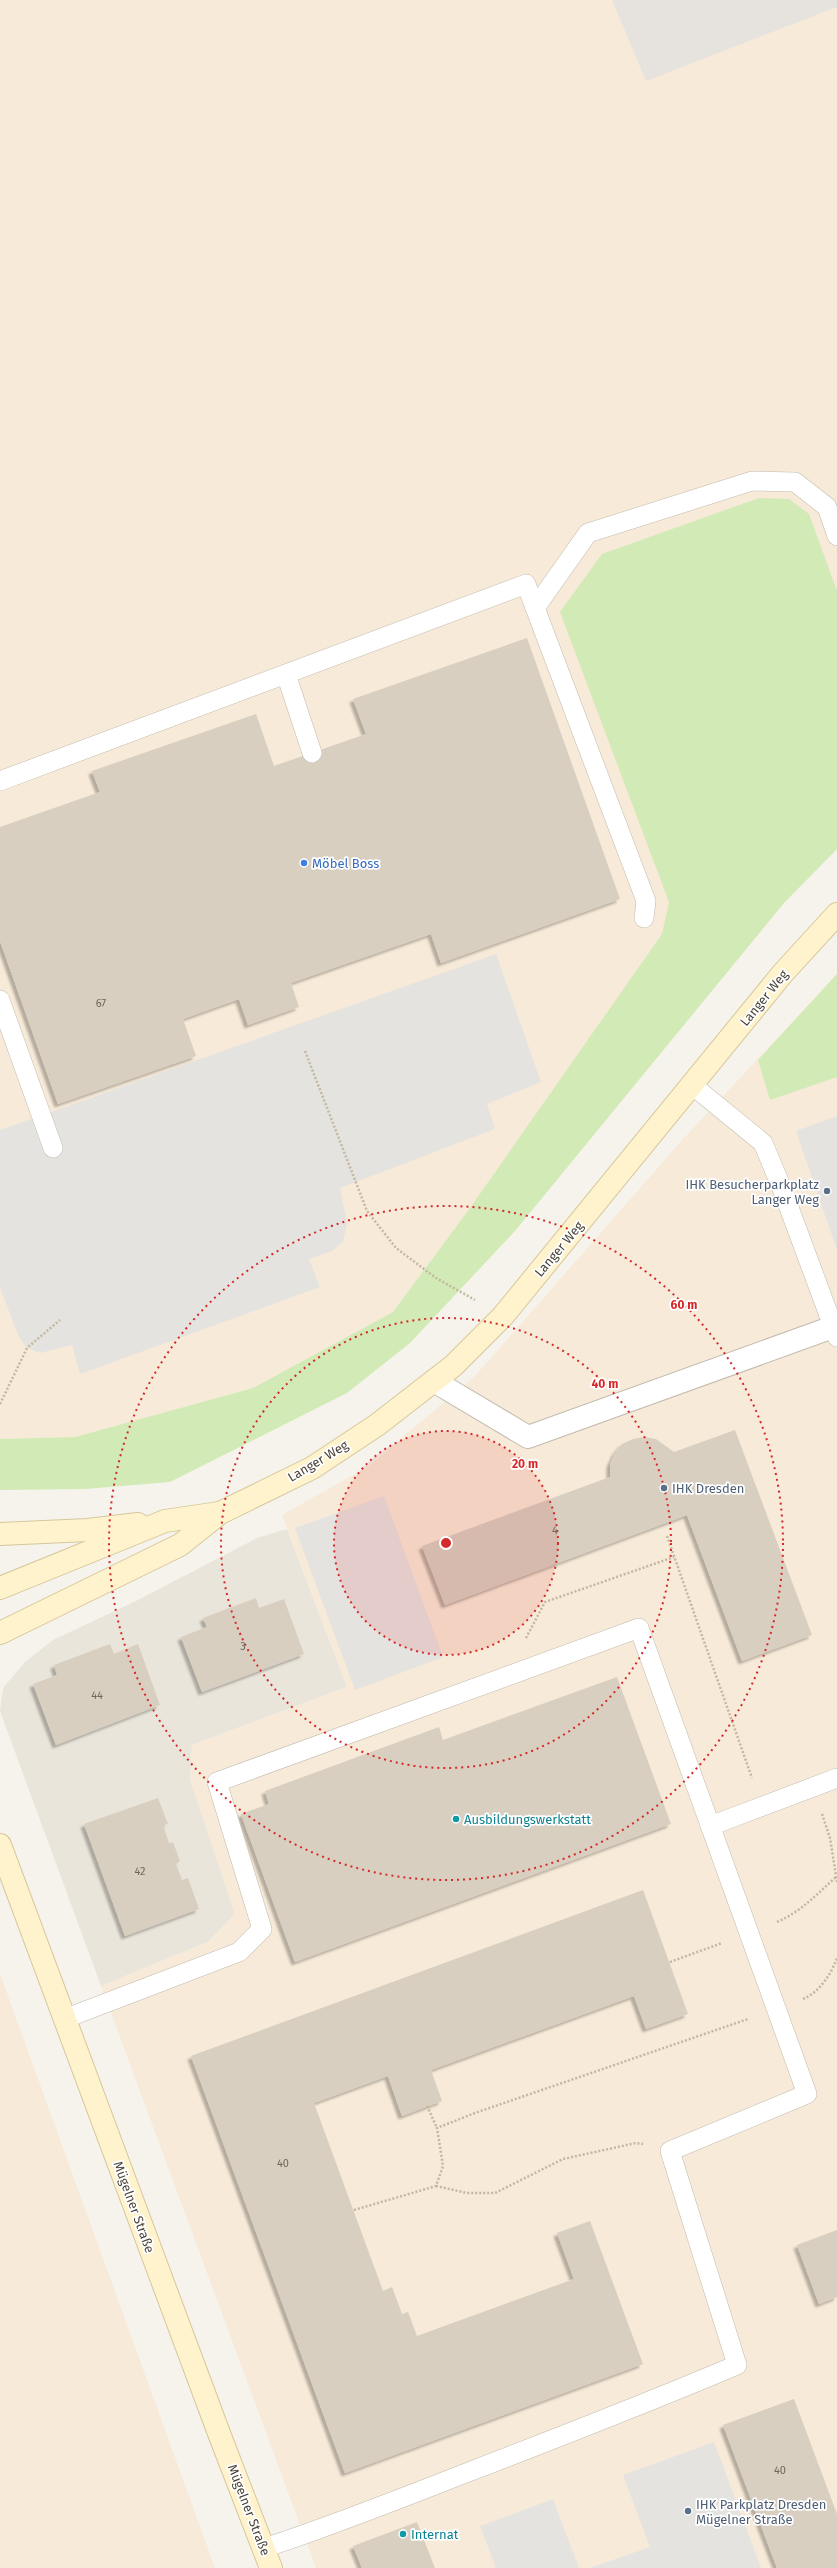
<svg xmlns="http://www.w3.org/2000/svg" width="837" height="2568" viewBox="0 0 837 2568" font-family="'Fira Sans',sans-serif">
<defs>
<filter id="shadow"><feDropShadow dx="-3.5" dy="3.5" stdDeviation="1" flood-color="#0004"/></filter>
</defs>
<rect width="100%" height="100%" fill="#f6f3ec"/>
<path fill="#eae5da" d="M287 1529 347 1687 192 1745 190 1779 235 1914 208 1942 101 1986 0 1711 3 1688 25 1662 53 1640 136 1601 257 1538Z"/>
<g fill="#f7ead8">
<path d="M0 0H612L646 80 837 7V832L470 1208 393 1312 253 1388 75 1437 0 1439Z"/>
<path d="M837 974V2568H316L101 1986 208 1942 235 1914 190 1779 192 1745 347 1687 282 1515 369 1466 476 1375 684 1138Z"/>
<path d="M0 1974 215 2568H0Z"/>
</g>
<path fill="#e6e2dd" d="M612 0H837V7L646 81Z"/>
<g fill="#d2eab5">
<path d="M759 498 789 499 809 514 837 591V849L784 903 515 1231 410 1343 347 1393 170 1482 85 1489 0 1490V1439L75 1437 253 1388 393 1312 470 1208 662 934 669 902 560 612 602 554Z"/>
<path d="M837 974V1077L770 1100 758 1060Z"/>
</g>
<g fill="#e5e3e0">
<path d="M496 954 541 1082 487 1104 495 1129 340 1188 347 1223 343 1242 332 1251 309 1259 320 1287 80 1374 72 1345 40 1353 27 1348 19 1337 0 1288V1130Z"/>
<path d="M837 1116V1250L796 1131Z"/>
<path d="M384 1496 443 1657 355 1690 295 1528Z"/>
<path d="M714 2442 761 2568H590L650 2547 623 2475Z"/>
<path d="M553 2499 579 2568H496L480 2526Z"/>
</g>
<g fill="#d8cfc1" filter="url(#shadow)">
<path d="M527 638 620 899 441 963 431 934 291 983 299 1007 248 1025 239 999 183 1019 196 1056 58 1104 0 941V827L100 792 92 771 256 714 274 766 366 734 353 699Z"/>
<path d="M735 1430 812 1635 742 1661 687 1515 445 1605 422 1546 610 1477V1464L615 1453 622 1444 633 1439 644 1437 656 1439 674 1452Z"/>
<path d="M256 1598 259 1608 284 1599 304 1654 202 1692 181 1637 207 1627 203 1618Z"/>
<path d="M110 1644 114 1654 138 1644 160 1705 56 1745 33 1684 57 1675 54 1665Z"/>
<path d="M617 1677 671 1824 295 1962 241 1814 269 1804 265 1791 439 1727 443 1740Z"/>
<path d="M158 1798 168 1824 163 1825 169 1843 173 1842 180 1861 176 1864 182 1880 188 1878 199 1909 125 1936 84 1824Z"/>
<path d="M643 1890 688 2014 646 2029 634 1996 431 2070 442 2101 402 2116 388 2076 314 2103 383 2291 392 2287 402 2314 408 2312 417 2336 574 2279 557 2233 590 2221 643 2364 345 2473 191 2056Z"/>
<path d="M837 2230V2297L819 2304 797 2245Z"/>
<path d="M794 2399 837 2514V2568H777L723 2425Z"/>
<path d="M417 2522 435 2568H362L353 2546Z"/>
</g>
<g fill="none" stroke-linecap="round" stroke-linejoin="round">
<g stroke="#c2bbae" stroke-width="20">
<g id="lane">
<path d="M535 608 588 533 752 481 795 482 827 507 837 536"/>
<path d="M286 674 312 753"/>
<path d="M0 781 526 584 646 901 644 918"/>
<path d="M0 1000 53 1148"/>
<path d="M692 1085 763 1143 781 1186 837 1337"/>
<path d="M710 1826 837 1778"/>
<path d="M64 2019 239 1952 262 1929 217 1782 639 1628 807 2094 670 2151 737 2365C647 2403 557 2438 466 2473 399 2499 332 2526 264 2548"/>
</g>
</g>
<g stroke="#c2bbae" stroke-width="24">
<path id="street" d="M434 1381 528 1437 833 1327"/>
</g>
<g stroke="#d6c79b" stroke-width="24">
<g id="secondary">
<path d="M0 1534 88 1530 138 1524"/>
<path d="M0 1588 165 1521 219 1513"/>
<path d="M0 1633 180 1545 220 1513 312 1468 377 1425 453 1366 503 1316 783 973 837 914"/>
<path d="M0 1845 220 2436 271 2568"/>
</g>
</g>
<g stroke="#c4b79f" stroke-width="2.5" stroke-dasharray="2 2" stroke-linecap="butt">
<path d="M305 1051 367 1211 396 1248 436 1278 475 1300"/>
<path d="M0 1404 27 1348 60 1320"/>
<path d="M667 1536 752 1778"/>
<path d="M526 1638 545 1602 674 1557"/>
<path d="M822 1814 830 1838 837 1882"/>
<path d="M777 1922C802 1911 817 1894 837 1876"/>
<path d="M670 1962 722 1943"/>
<path d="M803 1999C820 1992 831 1974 837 1958"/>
<path d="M427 2106 437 2128"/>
<path d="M436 2186 467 2193H495L563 2159 636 2143 643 2144"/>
<path d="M354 2210 436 2186 443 2166 437 2128 475 2113 748 2019"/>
</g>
<use href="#lane" stroke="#fff" stroke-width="19"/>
<use href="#street" stroke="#fff" stroke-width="22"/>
<use href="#secondary" stroke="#fff3cd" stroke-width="22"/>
</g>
<circle cx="446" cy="1543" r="112" fill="#d62828" fill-opacity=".12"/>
<g fill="none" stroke="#d62828" stroke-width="2" stroke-dasharray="2 4">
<circle cx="446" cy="1543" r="112"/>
<circle cx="446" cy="1543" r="225"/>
<circle cx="446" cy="1543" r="337"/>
</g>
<circle fill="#3f7fe0" stroke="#fff" stroke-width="1.5" cx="304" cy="863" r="4"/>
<g fill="#5c6f8a" stroke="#fff" stroke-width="1.5">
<circle cx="827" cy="1191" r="4"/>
<circle cx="664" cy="1488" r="4"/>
<circle cx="688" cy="2511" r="4"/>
</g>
<g fill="#0f9aa8" stroke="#fff" stroke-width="1.5">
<circle cx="456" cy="1819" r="4"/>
<circle cx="403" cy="2534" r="4"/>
</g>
<g text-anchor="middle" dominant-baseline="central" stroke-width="3.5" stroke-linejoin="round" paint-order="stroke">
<g font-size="11" fill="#6e675b">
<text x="101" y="1003">67</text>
<text x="555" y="1530">4</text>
<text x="243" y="1646">3</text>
<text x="97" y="1695">44</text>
<text x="140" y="1871">42</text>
<text x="283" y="2163">40</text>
<text x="780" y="2470">40</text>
</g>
<g font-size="13" fill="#366cbe" stroke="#fff" text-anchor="start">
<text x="312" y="863">Möbel Boss</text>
</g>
<g font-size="13" fill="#4b4439" stroke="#fff">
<text transform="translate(764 998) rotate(-51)">Langer Weg</text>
<text transform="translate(559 1249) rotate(-50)">Langer Weg</text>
<text transform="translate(318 1461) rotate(-31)">Langer Weg</text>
<text transform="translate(134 2207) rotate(70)">Mügelner Straße</text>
<text transform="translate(249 2510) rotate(69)">Mügelner Straße</text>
</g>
<g font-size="13" fill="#4e5e75" stroke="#fff" text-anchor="start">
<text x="819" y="1184" text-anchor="end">IHK Besucherparkplatz<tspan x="819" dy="15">Langer Weg</tspan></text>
<text x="672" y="1488">IHK Dresden</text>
<text x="696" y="2504">IHK Parkplatz Dresden<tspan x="696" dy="15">Mügelner Straße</tspan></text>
</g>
<g font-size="13" fill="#0d838f" stroke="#fff" text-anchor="start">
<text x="464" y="1819">Ausbildungswerkstatt</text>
<text x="411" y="2534">Internat</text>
</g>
</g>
<circle cx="446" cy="1543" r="6" fill="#d62828" stroke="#fff" stroke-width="2"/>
<g font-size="12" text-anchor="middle" font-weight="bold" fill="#d62828" stroke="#fff" stroke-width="3.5" stroke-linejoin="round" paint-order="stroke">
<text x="684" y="1309">60 m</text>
<text x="605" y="1388">40 m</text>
<text x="525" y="1468">20 m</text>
</g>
</svg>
